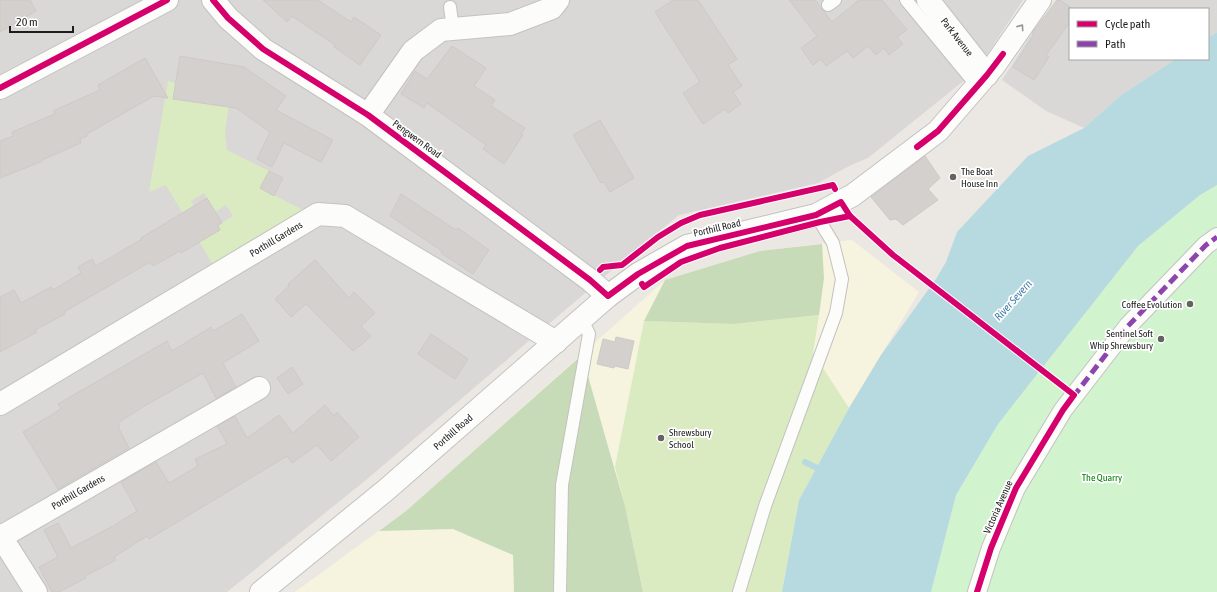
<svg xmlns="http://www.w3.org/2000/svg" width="1217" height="592" viewBox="0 0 1217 592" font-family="'Asap Condensed',sans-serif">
<rect width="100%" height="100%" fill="#ebe8e4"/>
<g fill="#dad8d6">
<path d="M0 0H1023L977 70 868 158 849 166 818 183 679 215 611 271 366 480 227 592H0Z"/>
<path d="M1057 0H1217V32L1208 38V9H1070V59H1176L1120 96 1084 128 1046 111 1002 80 1032 33Z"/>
</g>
<path fill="#f6f3de" d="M852 240 919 292 849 408 799 500 782 592H295L406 511 665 280 760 251Z"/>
<path fill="#d9d8d6" d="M411 0H463L424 19Z"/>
<g fill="#daeac1" fill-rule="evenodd">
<path d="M168 81 176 83 173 99 195 102 198 90 230 93 225 133 227 150 269 171 260 188 307 212 213 265 166 185 149 192ZM204 193 215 212 226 205 233 216 218 225 220 230 206 238 200 217 191 201Z"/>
<path d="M819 315 813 353 849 408 799 500 782 592H643L625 506 615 467 644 321 734 324Z"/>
</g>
<g fill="#c7dbb8">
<path d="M822 244 824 278 819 315 734 324 644 321 665 280 760 251Z"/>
<path d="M582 355 625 506 643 592H514L513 555 453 529 379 531 406 511Z"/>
</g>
<path fill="#d1f3cd" d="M1217 185V592H931L956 495 998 424 1138 246 1200 195Z"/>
<path fill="#b6dae0" d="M1217 32V185L1200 195 1138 246 998 424 956 495 931 592H782L799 500 849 408 881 355 936 279 946 262 957 232 1028 156 1084 128 1120 96 1176 59H1208V38Z"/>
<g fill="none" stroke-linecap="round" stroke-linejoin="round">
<path stroke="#b6dae0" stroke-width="6" d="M805 462 823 471"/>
</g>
<g fill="#d3d0cd" stroke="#cec9c5">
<path d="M0 0H30L36 11 0 32Z"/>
<path d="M263 0H318L351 22 354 17 381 35 360 65 334 47 335 45 292 16 287 22Z"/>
<path d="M673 0H698L737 59 728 65 742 86 733 92 741 104 728 113 725 109 703 124 683 93 700 82 655 12Z"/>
<path d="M789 0H815L832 22 859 0H882L907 30 897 37 903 44 889 55 884 48 876 55 868 46 853 58 847 51 826 66 821 59 813 65 801 48 817 36Z"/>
<path d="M1057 0H1060L1070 7V22L1046 55 1049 57 1034 80 1013 67 1034 34 1032 33Z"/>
<path d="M452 46 486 68 474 86 495 100 491 106 525 128 521 134 523 135 504 164 483 149 486 145 427 103 424 108 401 94 415 71 427 79Z"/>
<path d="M180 56 244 67 286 96 276 110 333 140 321 162 284 143 272 167 257 159 270 132 236 108 173 99Z"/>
<path d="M145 58 168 98 154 96 87 134V136L80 139 81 143 42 160 43 161 0 178V141L13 136 12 132 55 114 53 111 100 90 98 85Z"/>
<path d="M600 120 634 178 610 192 604 182 601 183 573 135Z"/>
<path d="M925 156 940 178 928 189 938 200 903 225 896 219 890 220 871 197Z"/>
<path d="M269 171 283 178 274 196 260 188Z"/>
<path d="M401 194 456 230 458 228 489 250 473 274 441 253 442 251 390 216Z"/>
<path d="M207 198 222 223 218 225 220 230 181 253 180 251 153 266 150 262 64 312 65 314 35 330 37 332 0 352V297L14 290 21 303 51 287 53 290 81 273 78 267 92 259 96 266 142 239 141 238Z"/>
<path d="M315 260 349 298 354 292 375 313 361 326 371 336 361 345 353 351 306 304 291 317 275 299 289 286 288 284Z"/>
<path d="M242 314 259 341 223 363 236 387 216 398 203 373 146 405 118 423 120 426 118 427 129 448 58 489 23 432 61 409 58 404 167 341 172 351 211 327 213 331Z"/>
<path d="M431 334 468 359 455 379 418 354Z"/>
<path d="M616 337 634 341 628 369 615 366 614 368 597 364 603 339 615 342Z"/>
<path d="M292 367 303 384 288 394 277 378Z"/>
<path d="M325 405 334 416 337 412 359 437 331 461 317 445 292 463 287 456 149 539 147 536 114 557 116 560 85 576 86 578 59 592H52L39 567 58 557 44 530 58 523 71 548 113 526 137 511 121 482 156 462 169 483 198 466 195 459 227 444 217 426 235 416 247 438 279 415 293 433Z"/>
</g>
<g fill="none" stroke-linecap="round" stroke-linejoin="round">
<g stroke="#c3c2c0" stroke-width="14">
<g id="service">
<path d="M906 0 977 86"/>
<path d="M828 5 835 0"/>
<path d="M450 7 453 29"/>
<path d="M560 592 562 485 589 334 582 320"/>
<path d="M739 592 765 506 836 313 842 279 833 243 816 215"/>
</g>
</g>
<g stroke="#c3c2c0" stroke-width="20">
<path id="pedestrian" d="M977 592 991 548 1016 488 1063 410 1128 326 1206 245 1217 237"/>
</g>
<g stroke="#c3c2c0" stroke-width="24">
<g id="minor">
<path d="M213 0 228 18 263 49 368 115 590 280 608 296"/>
<path d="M928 0 987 75"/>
<path d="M0 88 167 0"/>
<path d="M368 115 413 51 441 30 510 24 552 8 558 0"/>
<path d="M0 404 318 214 345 216 556 342"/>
<path d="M0 535 36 592"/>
<path d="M1 537 259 388"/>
</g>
</g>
<g stroke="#c3c2c0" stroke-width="24">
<path id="tertiary" d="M261 592 386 490 608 296 638 274 687 246 816 215 853 195 938 131 994 66 1040 0"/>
</g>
<use href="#service" stroke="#fcfcfb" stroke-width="12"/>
<use href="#pedestrian" stroke="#fcfcfb" stroke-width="18"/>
<use href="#minor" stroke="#fcfcfb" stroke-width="22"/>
<use href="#tertiary" stroke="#fcfcfb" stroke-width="22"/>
<path stroke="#8e44ad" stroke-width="5" stroke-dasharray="10 5" stroke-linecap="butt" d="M1073 397 1128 326 1206 245 1217 237"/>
<g stroke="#fff" stroke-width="8">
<g id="cycleway">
<path d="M213 0 228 18 263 49 368 115 590 280 608 296 638 274 687 246 816 215 841 202 850 216 893 255 1074 395 1063 410 1016 488 991 548 977 592"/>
<path d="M0 88 167 0"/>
<path d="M917 147 938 131 987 75 1003 54"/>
<path d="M600 270 603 267 622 265 658 237 681 223 700 215 833 185 835 189"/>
<path d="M642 284 644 287 681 262 720 248 820 222 850 216"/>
</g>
</g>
<use href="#cycleway" stroke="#d6006c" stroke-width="6"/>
</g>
<defs><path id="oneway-chevron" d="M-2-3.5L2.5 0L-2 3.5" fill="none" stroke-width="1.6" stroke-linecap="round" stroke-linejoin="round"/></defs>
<use stroke="#979797" href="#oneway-chevron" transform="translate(1021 27) rotate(-55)"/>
<g fill="#646362" stroke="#fff" stroke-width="1.5">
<circle cx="953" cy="177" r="4"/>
<circle cx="1190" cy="304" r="4"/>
<circle cx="1161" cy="339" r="4"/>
<circle cx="661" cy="438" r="4"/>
</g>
<g text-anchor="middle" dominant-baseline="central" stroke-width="3.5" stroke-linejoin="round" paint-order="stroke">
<g font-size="10" fill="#1c1c1c" stroke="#fff">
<text transform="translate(957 37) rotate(52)">Park Avenue</text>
<text transform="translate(417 139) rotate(36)">Pengwern Road</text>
<text transform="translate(717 228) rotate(-13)">Porthill Road</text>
<text transform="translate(276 239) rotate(-31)">Porthill Gardens</text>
<text transform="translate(453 432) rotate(-41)">Porthill Road</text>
<text transform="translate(78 492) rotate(-30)">Porthill Gardens</text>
<text transform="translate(998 507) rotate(-66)">Victoria Avenue</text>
</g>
<g font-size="10" fill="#1c1c1c" stroke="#fff" text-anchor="start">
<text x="961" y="171">The Boat<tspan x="961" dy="12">House Inn</tspan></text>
<text x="1182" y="304" text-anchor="end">Coffee Evolution</text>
<text x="1153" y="333" text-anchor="end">Sentinel Soft<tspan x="1153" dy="12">Whip Shrewsbury</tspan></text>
<text x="669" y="432">Shrewsbury<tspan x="669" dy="12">School</tspan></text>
</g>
<g font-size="10" fill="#067e08" stroke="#fff">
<text x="1102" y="477">The Quarry</text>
</g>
<g font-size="11" font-style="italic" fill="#427ba7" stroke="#fff">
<text transform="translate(1013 300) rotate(-48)">River Severn</text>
</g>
</g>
<rect x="1069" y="8" width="140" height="52" fill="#ffffff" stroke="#a4a4a4"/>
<rect x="1077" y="21" width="20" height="6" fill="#d6006c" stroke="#a4a4a4"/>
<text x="1105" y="28" font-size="12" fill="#1c1c1c">Cycle path</text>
<rect x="1077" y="41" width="20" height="6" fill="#8e44ad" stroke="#a4a4a4"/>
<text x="1105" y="48" font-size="12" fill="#1c1c1c">Path</text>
<path d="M10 26v6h63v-6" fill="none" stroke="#1c1c1c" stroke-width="2"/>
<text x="16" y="26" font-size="12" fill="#1c1c1c" stroke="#ffffff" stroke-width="3" paint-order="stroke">20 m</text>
</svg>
